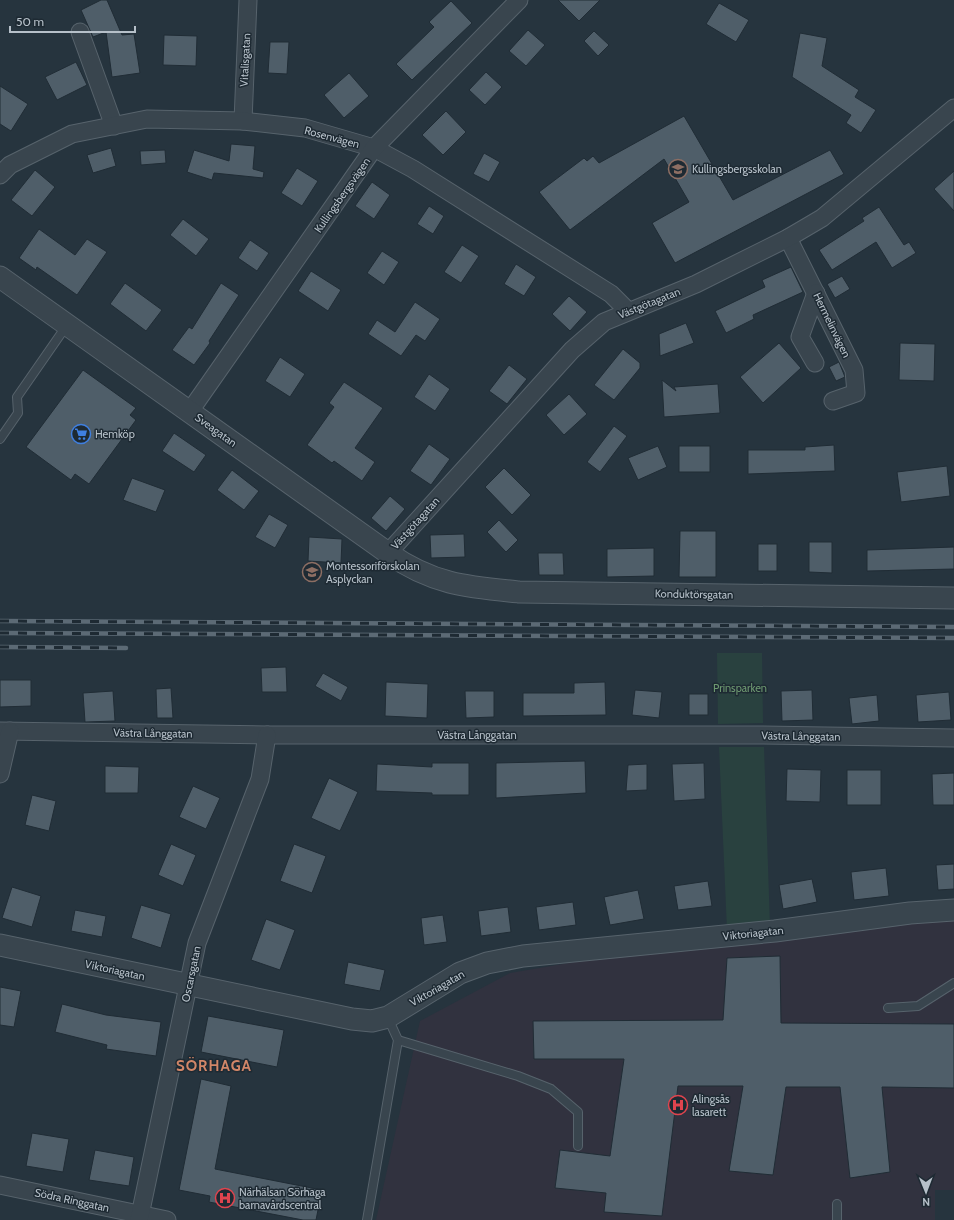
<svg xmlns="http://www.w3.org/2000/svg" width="954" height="1220" viewBox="0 0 954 1220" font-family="Cabin,sans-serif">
<rect width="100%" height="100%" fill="#26343e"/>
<path fill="#31323f" d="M954 920V1190H935V1220H376L420 1021 510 973 692 942 786 932Z"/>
<g fill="#29413f">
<path d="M717 653H762L763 723 718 724Z"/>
<path d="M719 747H764L770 926 727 930Z"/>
</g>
<g fill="#4f5e69" stroke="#202c35">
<path d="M101 0H107L122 35 134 34 140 73 112 77 106 32 93 37 81 10Z"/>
<path d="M558 0H600L579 21Z"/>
<path d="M451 1 472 23 412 80 396 64 434 27 429 22Z"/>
<path d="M719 3 749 20 736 42 706 24Z"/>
<path d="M528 30 545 45 526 66 509 51Z"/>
<path d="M594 31 609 45 598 56 584 41Z"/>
<path d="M800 33 827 38 822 66 859 90 855 97 876 110 861 133 846 123 851 115 792 77Z"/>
<path d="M164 35 197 36 196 66 163 65Z"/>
<path d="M270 42H289L287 74 268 73Z"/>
<path d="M76 62 87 85 57 100 45 77Z"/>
<path d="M486 72 502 87 485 105 469 90Z"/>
<path d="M349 73 369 96 344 118 324 95Z"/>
<path d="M0 86 28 104 11 131 0 124Z"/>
<path d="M446 111 466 132 443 155 422 135Z"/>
<path d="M684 116 733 200 830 150 844 174 675 263 652 223 689 202 664 159 570 230 539 192 584 158 587 161 593 156 599 163Z"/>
<path d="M231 144 255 146 253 169 264 172 263 178 214 173 212 180 187 172 194 150 229 161Z"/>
<path d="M111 148 116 166 93 173 87 155Z"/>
<path d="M165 150 166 163 141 165 140 151Z"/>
<path d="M484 153 500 162 489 182 473 174Z"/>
<path d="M297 168 318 181 302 206 281 193Z"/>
<path d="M35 170 55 187 32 216 11 200Z"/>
<path d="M954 171V211L934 189Z"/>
<path d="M372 182 390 195 374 219 355 206Z"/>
<path d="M429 206 444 216 433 234 417 224Z"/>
<path d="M879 207 904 245 909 242 916 253 892 268 876 242 832 270 819 250 864 221 862 218Z"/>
<path d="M183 219 209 239 196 256 170 235Z"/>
<path d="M39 229 75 255 87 239 107 252 77 295 37 267 36 270 19 258Z"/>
<path d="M250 240 269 253 257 271 238 258Z"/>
<path d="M462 245 479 256 461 283 444 272Z"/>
<path d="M382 251 399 262 384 285 367 273Z"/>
<path d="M516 264 536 277 524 296 504 284Z"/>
<path d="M791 267 803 292 753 315 754 319 726 333 715 311 765 287 762 280Z"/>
<path d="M311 271 341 290 328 311 298 291Z"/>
<path d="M842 276 850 289 835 298 827 284Z"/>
<path d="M125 283 162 310 146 331 110 304Z"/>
<path d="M221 283 239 295 209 341 210 343 194 365 172 350 189 327 192 329Z"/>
<path d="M569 296 587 312 570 331 552 314Z"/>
<path d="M415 302 440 319 425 341 416 335 401 356 368 334 377 320 395 332Z"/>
<path d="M686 323 694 343 660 356 659 334Z"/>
<path d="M779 343 801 368 763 403 740 377Z"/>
<path d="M900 343 935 344 934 381 899 380Z"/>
<path d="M623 349 640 363V368L614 400 594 385Z"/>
<path d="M280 357 305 374 290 397 265 381Z"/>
<path d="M839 362 845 377 836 381 829 367Z"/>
<path d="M509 365 527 379 507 404 489 391Z"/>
<path d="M83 370 136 408 130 415 136 420 89 484 75 474 71 480 26 447Z"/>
<path d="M429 374 450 389 435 411 414 397Z"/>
<path d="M662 380 676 391 674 387 718 384 720 413 664 417Z"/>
<path d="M344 382 383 408 355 448 375 462 362 481 334 461 332 463 307 445 334 407 329 403Z"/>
<path d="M569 394 587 414 564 435 546 415Z"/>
<path d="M614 426 627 436 600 472 587 462Z"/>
<path d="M174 433 206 455 194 472 162 451Z"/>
<path d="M429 444 450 459 431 485 410 471Z"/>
<path d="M834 445 835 471 748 474V450H805V447Z"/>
<path d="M658 446 667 467 638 480 628 458Z"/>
<rect x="679" y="446" width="31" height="26"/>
<path d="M947 466 950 496 901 502 897 472Z"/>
<path d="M504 468 531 495 512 515 485 487Z"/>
<path d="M232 470 259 491 244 510 217 490Z"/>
<path d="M132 478 165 490 156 512 123 500Z"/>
<path d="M390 496 405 509 386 531 371 518Z"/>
<path d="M269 514 288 525 275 548 255 537Z"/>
<path d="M499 520 518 540 506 552 487 532Z"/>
<path d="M680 531H716V577H679Z"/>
<path d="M464 534 465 557 431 558 430 535Z"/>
<path d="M309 537 342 539 341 563 308 561Z"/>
<path d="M809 542H832V573L809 572Z"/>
<rect x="758" y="544" width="19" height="27"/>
<path d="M954 547V569L867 571V550Z"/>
<path d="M654 548V576L607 577V549Z"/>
<path d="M538 553H563L564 575H539Z"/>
<path d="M286 667 287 692H262L261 668Z"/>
<path d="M323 673 348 687 341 701 315 686Z"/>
<path d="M0 680H31V706L0 707Z"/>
<path d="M386 682 428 684 427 718 385 716Z"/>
<path d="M605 682 606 715 523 716V693H574V683Z"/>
<path d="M171 688 173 718H157L156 689Z"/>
<path d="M635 690 662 692 659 718 632 715Z"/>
<path d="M812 690 813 720 782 721 781 691Z"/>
<path d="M113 691 115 721 85 722 83 693Z"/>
<path d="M465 691H494V717L466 718Z"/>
<path d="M949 692 951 720 918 722 916 695Z"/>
<rect x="689" y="694" width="19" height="21"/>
<path d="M877 695 879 721 852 724 849 698Z"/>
<path d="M585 761 586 793 496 798V763Z"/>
<path d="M432 763H469V795H432V793L376 791 377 764 432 767Z"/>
<path d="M704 763 705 799 674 801 672 764Z"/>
<path d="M647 764V790L626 791 628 765Z"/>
<path d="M105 766 139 767 138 793H105Z"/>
<path d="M787 769 821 770 820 802 786 801Z"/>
<rect x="847" y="770" width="34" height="35"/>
<path d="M954 773V805H933L932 774Z"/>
<path d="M329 778 358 792 340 831 311 818Z"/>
<path d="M193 786 220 798 206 829 179 817Z"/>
<path d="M32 795 56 801 49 831 25 825Z"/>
<path d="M171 844 196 855 183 886 158 875Z"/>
<path d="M294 844 326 856 312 893 280 881Z"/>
<path d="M954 864V889L938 890 936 865Z"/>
<path d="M886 868 889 896 854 900 851 872Z"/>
<path d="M812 879 817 902 783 909 779 885Z"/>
<path d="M708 881 712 906 678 910 674 886Z"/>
<path d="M12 887 41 896 32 927 2 918Z"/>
<path d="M638 890 644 919 610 925 604 897Z"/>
<path d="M573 902 576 925 539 930 536 907Z"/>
<path d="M141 905 171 914 161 948 131 938Z"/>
<path d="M508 907 511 932 481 936 478 911Z"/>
<path d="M75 910 106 916 102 937 71 931Z"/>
<path d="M443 915 447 942 424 945 421 918Z"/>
<path d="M266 919 295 930 280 970 251 960Z"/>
<path d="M780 956 781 1023 954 1024V1088L882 1087 890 1172 850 1178 840 1087H786L773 1175 729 1171 743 1086H678L662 1216 604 1212 606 1193 555 1188 560 1150 610 1156 624 1059H534L533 1021 723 1020 727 958Z"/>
<path d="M348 962 385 970 380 991 344 984Z"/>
<path d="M0 987 21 991 14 1027 0 1025Z"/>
<path d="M62 1004 106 1015 161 1022 156 1056 106 1049 107 1045 55 1032Z"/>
<path d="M208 1016 284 1030 277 1067 201 1052Z"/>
<path d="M201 1079 231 1086 215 1169 322 1190 316 1220H303L209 1202 210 1196 179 1190Z"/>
<path d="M32 1133 69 1139 63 1172 26 1166Z"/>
<path d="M95 1150 134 1157 129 1186 89 1180Z"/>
</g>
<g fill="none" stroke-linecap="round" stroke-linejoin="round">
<g stroke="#57636c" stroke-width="10">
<g id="service">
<path d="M0 439 18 413 17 397 67 325"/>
<path d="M888 1008 918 1006 954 983"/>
<path d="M398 1040 518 1076 551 1089 578 1112V1146"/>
<path d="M837 1204V1220"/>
<path d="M367 1220 398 1040 388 1018"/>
</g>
</g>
<g stroke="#57636c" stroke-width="19">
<g id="minor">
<path d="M80 32 114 126"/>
<path d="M243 121 248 0"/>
<path d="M0 175 10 165 72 134 147 119 243 121 305 128 374 148 413 169 611 294 628 311"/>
<path d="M788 238 854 370 856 393 833 401"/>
<path d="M815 363 800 337 816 293"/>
<path d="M190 411 374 148 519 0"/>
<path d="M388 553 572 350 604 322 696 284 788 238 822 218 954 108"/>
<path d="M0 731 267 735H763L954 738"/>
<path d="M0 774 10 731"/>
<path d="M0 1185 167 1220"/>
<path d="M139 1220 197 943 260 779 267 735"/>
</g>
</g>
<g stroke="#57636c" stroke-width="23">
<g id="tertiary">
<path d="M0 277 388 553C432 584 466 587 519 592L954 598"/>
<path d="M0 945 352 1019 372 1021 388 1017 460 973 487 963 523 956 775 931 910 913 954 910"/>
</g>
</g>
<use href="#service" stroke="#39454e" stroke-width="8"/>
<use href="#minor" stroke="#39454e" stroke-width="17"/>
<use href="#tertiary" stroke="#39454e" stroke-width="21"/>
<g stroke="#5c6a75" stroke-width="4.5">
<g id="rail">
<path d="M0 621 954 627"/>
<path d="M0 633 954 638"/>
<path d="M0 647 126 648"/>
</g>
</g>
<use href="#rail" stroke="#1e2a33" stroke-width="3" stroke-dasharray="9" stroke-linecap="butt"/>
</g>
<defs>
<g id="school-ring" transform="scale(1)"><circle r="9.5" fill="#1e2a33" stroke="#8d6e63" stroke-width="1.5"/><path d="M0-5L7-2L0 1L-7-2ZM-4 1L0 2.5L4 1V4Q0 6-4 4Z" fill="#8d6e63"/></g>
<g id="supermarket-ring" transform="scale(1)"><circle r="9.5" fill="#1e2a33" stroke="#3f7fe0" stroke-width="1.5"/><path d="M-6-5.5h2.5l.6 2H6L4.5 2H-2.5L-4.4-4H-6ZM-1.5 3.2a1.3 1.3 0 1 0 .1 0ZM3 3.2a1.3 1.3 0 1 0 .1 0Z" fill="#3f7fe0"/></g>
<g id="hospital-ring" transform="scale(1)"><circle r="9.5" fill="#1e2a33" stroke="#e0444e" stroke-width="1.5"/><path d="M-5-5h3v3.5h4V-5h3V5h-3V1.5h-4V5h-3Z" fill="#e0444e"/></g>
</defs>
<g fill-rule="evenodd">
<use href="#school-ring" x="678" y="169"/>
<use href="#supermarket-ring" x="81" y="434"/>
<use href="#school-ring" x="312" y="572"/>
<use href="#hospital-ring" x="678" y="1105"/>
<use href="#hospital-ring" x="225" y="1198"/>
</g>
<g text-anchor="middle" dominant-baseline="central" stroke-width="3" stroke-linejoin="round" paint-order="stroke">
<g font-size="11" fill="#b6c0c9" stroke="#1e2a33">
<text transform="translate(245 60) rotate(-87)">Vitalisgatan</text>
<text transform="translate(332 137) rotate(15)">Rosenvägen</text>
<text transform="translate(342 195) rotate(-55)">Kullingsbergsvägen</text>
<text transform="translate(649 303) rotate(-22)">Västgötagatan</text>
<text transform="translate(832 325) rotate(64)">Hermelinvägen</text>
<text transform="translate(216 430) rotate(36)">Sveagatan</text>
<text transform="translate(415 523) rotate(-48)">Västgötagatan</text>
<text transform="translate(694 594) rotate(1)">Konduktörsgatan</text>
<text transform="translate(153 733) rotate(1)">Västra Långgatan</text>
<text x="477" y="735">Västra Långgatan</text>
<text transform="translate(801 736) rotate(1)">Västra Långgatan</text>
<text transform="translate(753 933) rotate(-6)">Viktoriagatan</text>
<text transform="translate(115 970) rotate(12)">Viktoriagatan</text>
<text transform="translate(191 974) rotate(-78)">Oscarsgatan</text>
<text transform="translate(437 988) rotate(-30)">Viktoriagatan</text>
<text transform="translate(72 1200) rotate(12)">Södra Ringgatan</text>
</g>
<g font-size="11" fill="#b6c0c9" stroke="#1e2a33" text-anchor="start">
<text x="692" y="169">Kullingsbergsskolan</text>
<text x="95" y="434">Hemköp</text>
<text x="326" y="566">Montessoriförskolan<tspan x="326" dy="13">Asplyckan</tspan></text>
<text x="692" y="1099">Alingsås<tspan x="692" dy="13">lasarett</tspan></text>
<text x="239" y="1192">Närhälsan Sörhaga<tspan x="239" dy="13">barnavårdscentral</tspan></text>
</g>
<g font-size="11" fill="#6e9971" stroke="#1e2a33">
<text x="740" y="688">Prinsparken</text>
</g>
<g font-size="15" font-weight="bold" letter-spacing="1" fill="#d18668" stroke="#1e2a33">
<text x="214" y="1066">SÖRHAGA</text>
</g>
</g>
<g transform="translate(926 1192) rotate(179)" stroke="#1e2a33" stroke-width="3" paint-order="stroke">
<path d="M0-3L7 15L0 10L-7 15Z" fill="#b6c0c9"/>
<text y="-6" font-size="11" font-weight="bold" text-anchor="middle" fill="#b6c0c9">N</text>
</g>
<path d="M10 26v6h125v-6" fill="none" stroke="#b6c0c9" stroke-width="2"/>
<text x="16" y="26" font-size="12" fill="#b6c0c9" stroke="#1e2a33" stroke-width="3" paint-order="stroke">50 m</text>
</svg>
